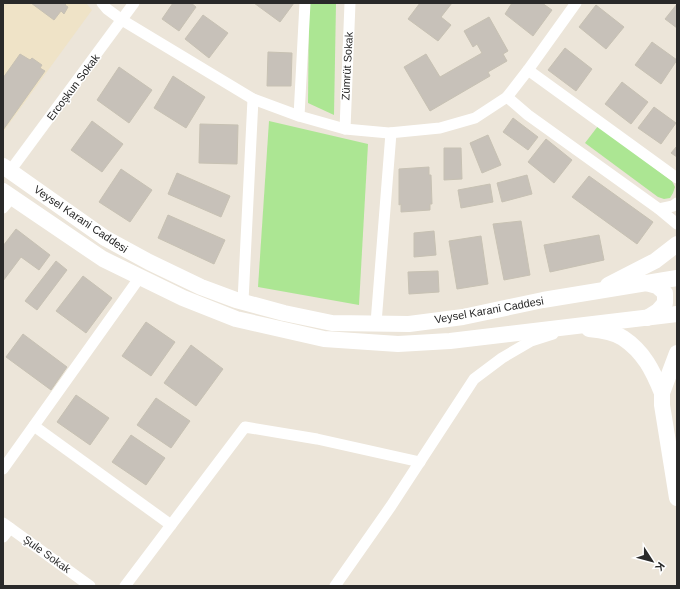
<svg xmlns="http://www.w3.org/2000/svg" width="680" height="589" viewBox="0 0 680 589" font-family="Arial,sans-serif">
<rect width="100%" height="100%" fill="#ece5d9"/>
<path fill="#efe3c7" d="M3 3H86L92 10 3 132Z"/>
<g fill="#ace693">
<path d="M309 3H336L334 115 308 103Z"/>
<path d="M269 121 368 144 359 305 258 287Z"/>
<path d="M598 126 672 181 675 187 673 193 670 198 664 199 658 197 585 143Z"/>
</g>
<g fill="#c7c1b9" stroke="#c7c1b3">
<path d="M31 3H67L65 5 68 7 64 14 61 11 54 20Z"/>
<path d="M173 3H191L196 7 179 31 162 19Z"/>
<path d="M254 3H294L280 22Z"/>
<path d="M420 3H452L441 17 451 25 438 41 408 19Z"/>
<path d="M512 3H542L552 10 533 36 505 14Z"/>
<path d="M677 4V28L665 19Z"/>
<path d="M596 5 624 27 606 49 579 27Z"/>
<path d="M203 15 228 33 209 58 185 39Z"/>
<path d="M489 17 508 51 503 54 507 61 488 72 490 76 430 111 404 67 426 54 440 77 482 53 477 44 473 47 464 31Z"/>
<path d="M652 42 677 60 661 84 635 65Z"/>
<path d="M565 48 592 69 576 91 548 70Z"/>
<path d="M268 52 292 53 291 86H267Z"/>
<path d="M20 54 30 60 32 58 42 65 40 68 45 71 3 130V78Z"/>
<path d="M119 67 152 90 129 123 97 100Z"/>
<path d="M173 76 205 97 186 128 154 108Z"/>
<path d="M622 82 648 102 631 124 605 104Z"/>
<path d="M654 107 676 123 661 144 638 128Z"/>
<path d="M513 118 538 137 528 150 503 132Z"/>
<path d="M92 121 123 144 102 172 71 150Z"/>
<path d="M200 124 238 125 237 164 199 163Z"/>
<path d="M488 135 501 165 482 173 470 143Z"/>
<path d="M546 139 572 160 554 183 528 162Z"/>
<path d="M677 146V157L671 153Z"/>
<path d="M444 148H461L462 179 444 180Z"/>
<path d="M429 167V175H431L432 204H430V210L401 212V204L399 205V169Z"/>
<path d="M121 169 152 190 130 222 99 202Z"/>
<path d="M177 173 230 196 221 217 168 194Z"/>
<path d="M527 175 532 194 502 202 497 183Z"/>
<path d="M589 176 653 222 637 244 572 197Z"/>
<path d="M490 184 493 202 461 208 458 190Z"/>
<path d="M168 215 225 240 214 264 158 238Z"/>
<path d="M521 221 530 275 504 280 493 224Z"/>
<path d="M16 229 50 255 39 270 21 257 3 281V246Z"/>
<path d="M434 231 436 255 414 257V233Z"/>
<path d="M599 235 604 260 550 272 544 245Z"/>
<path d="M481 236 488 284 457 289 449 241Z"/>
<path d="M56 261 67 270 37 310 25 301Z"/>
<path d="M438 271 439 292 409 294 408 272Z"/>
<path d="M83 276 112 298 86 333 56 311Z"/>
<path d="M146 322 175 342 151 376 122 356Z"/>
<path d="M23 334 67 367 51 390 6 357Z"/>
<path d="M191 345 223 369 196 406 164 383Z"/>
<path d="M76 395 109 418 90 445 57 422Z"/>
<path d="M156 398 190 421 171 448 137 425Z"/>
<path d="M131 435 165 458 146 485 112 462Z"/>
</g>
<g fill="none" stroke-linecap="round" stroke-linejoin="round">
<g stroke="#fff" stroke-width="11">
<path d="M102 3 107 9 122 20 253 99 299 116 345 129 389 133 440 128 475 118 507 97 528 70 576 3"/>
<path d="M528 70 677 178"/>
<path d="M507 97 528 115 659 209 677 224"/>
<path d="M299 116 305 3"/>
<path d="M345 129 350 3"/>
<path d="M10 171 134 3"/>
<path d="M3 208 12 197"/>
<path d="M659 209 673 206 677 203"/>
<path d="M243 301 253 99"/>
<path d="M376 323 391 133"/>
<path d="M34 426 171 525"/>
<path d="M3 469 140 277"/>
<path d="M3 523 90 586"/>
<path d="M3 537 10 528"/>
<path d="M125 586 245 427 317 439 420 462"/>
<path d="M335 586 391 506 474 379 502 358 531 341 553 334"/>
</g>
<g stroke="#fff" stroke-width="16">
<path d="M3 166 105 238 149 262 201 287 236 300 284 313 332 323 409 324 463 317 543 300 677 278"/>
<path d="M3 191 103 259 183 298 236 319 324 339 398 344 450 341 677 314"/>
<path d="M646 283 657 286 665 293V303L658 311 647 318"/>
<path d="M608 285 655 261 677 244"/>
<path d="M589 329C599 330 614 332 623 338 644 352 653 371 662 393"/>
<path d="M677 353 662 393V405L677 498"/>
</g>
</g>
<g text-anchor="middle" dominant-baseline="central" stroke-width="3" stroke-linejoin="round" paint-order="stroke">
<g font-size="11" fill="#292929" stroke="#fff">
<text transform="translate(347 66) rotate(-87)">Zümrüt Sokak</text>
<text transform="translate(73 87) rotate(-53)">Ercoşkun Sokak</text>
<text transform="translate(81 219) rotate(34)">Veysel Karani Caddesi</text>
<text transform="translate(489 310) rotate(-10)">Veysel Karani Caddesi</text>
<text transform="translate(47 554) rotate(36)">Şule Sokak</text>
</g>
</g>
<rect width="680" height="589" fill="none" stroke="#292929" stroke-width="8"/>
<g transform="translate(652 561) rotate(126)" stroke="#ffffff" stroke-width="3" paint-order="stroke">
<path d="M0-3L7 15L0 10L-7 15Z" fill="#292929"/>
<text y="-6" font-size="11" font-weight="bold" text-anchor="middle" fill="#292929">K</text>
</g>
</svg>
